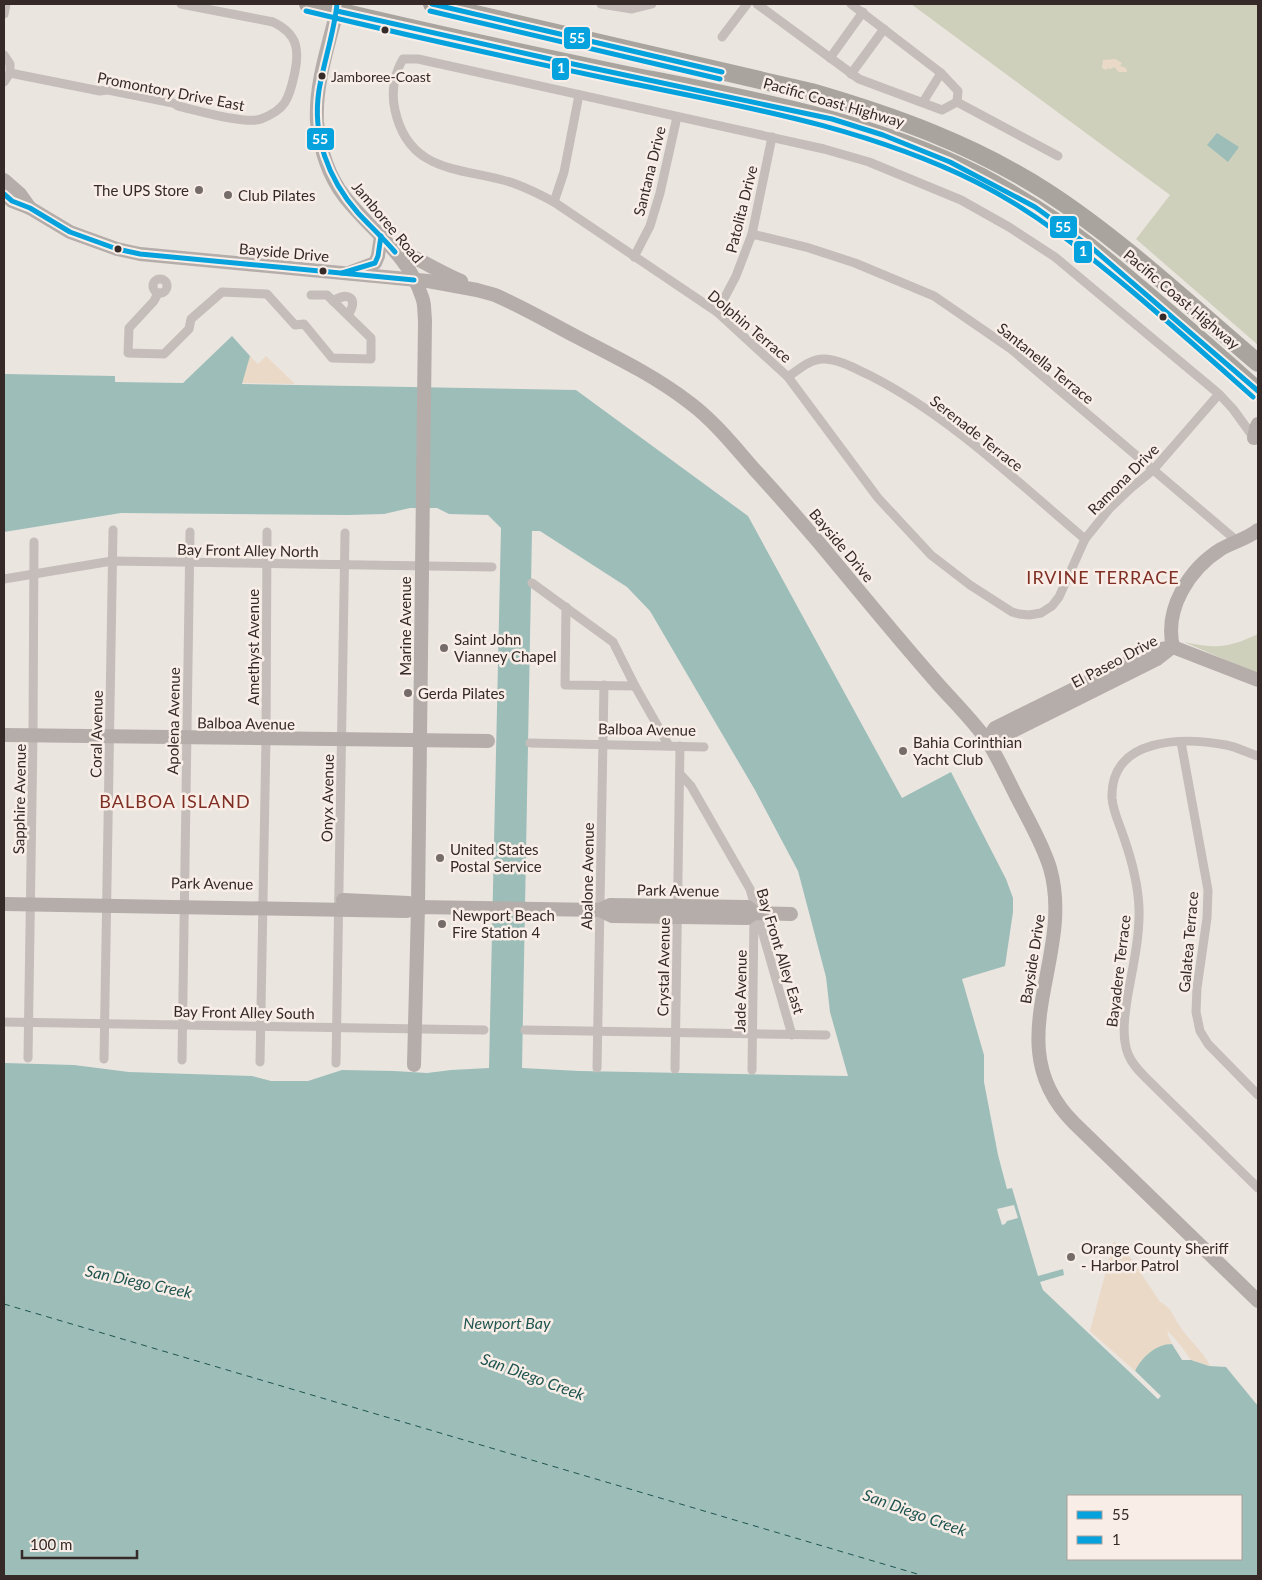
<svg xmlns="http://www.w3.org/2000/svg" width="1262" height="1580" viewBox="0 0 1262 1580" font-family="Lato,sans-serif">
<rect width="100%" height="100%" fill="#ebe5e0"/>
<g fill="#ced0bb">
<path d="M911 4H1258V345L1136 239 1170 195Z"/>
<path d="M1258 634V674L1184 642C1217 649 1228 648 1258 634Z"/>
</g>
<g fill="#ead9c7">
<path d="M1115 59 1122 63 1120 66 1126 68 1127 72H1119L1114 67 1111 69 1108 68 1106 70 1102 68 1103 60Z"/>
<path d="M250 356 258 364 266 356 295 384 242 383Z"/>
<path d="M1114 1241C1119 1250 1125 1251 1131 1259 1135 1263 1133 1265 1138 1269L1160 1302C1171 1307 1173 1316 1179 1325 1188 1340 1203 1350 1210 1366L1191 1360 1182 1347 1169 1332 1167 1333 1172 1344C1157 1344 1142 1358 1135 1371L1090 1331Z"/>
</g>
<g fill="#9dbdb9" fill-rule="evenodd">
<path d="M1217 133 1239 147 1228 162 1207 145Z"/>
<path d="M232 336 250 356 242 384 576 390 748 516 902 798 951 772 1006 879 1013 898V912L1005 966 962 979 984 1055V1082L998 1155 1007 1189 1012 1188 1038 1276 1063 1269 1064 1275 1040 1282 1043 1290 1158 1399 1160 1396 1135 1371C1142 1357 1156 1344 1172 1344L1182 1360H1191L1209 1366 1226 1367 1258 1406V1576H4V1063L74 1065 129 1072 252 1076 271 1081H308L342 1070 394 1071 427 1073 451 1070 489 1068 501 528 488 515 449 514 437 508H410L384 514 348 515 121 513 4 532V374L115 376V382L183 383ZM532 531H540L627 587 650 611 755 790 798 871 826 977 830 1012 848 1076 580 1071 522 1068ZM1068 1496H1241V1559H1068Z"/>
</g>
<g fill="#ebe5e0">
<path d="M1014 1205 1018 1218 1007 1221 1005 1224 1002 1225 997 1209Z"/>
<path d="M1124 1365 1135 1371 1161 1396 1158 1399Z"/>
</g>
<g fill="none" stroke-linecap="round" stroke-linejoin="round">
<path stroke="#1f5451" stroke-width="1" stroke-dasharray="6 5" stroke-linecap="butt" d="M4 1304 924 1576"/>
<g stroke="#c4bdb9" stroke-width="9">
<path d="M601 4 632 9 652 4"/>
<path d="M757 4 859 79 942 110 957 102"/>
<path d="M851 4 941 73 958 91 957 102 1058 156"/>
<path d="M4 14 6 4"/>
<path d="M722 37 747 4"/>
<path d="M4 55 10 64V73L4 82"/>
<path d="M830 58 863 12"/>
<path d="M10 73 100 91 108 90 173 103 178 106C196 110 246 125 261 119 285 110 289 99 294 76 300 50 298 34 273 22L181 4"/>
<path d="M851 74 884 29"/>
<path d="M923 102 941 73"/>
<path d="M554 202 564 172 579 95"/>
<path d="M752 234 806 247 855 263 934 296 1011 349 1237 541"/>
<path d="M634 257 650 226 660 193 677 117"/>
<circle cx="160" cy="286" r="7"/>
<path d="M158 293 154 301 129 328 128 353 164 354 189 329 191 319 222 292 267 294 295 325 304 324 332 358 371 359V338L327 295H311"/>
<path d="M333 301C349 291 359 299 348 315"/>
<path d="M717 312 736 276 752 234 772 137"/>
<path d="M788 377C799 369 811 358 825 359 841 360 856 369 871 376 951 417 1017 482 1085 539"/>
<path d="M1219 394 1153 470 1131 488 1110 508 1085 539 1059 597 1052 606 1041 613 1029 615 1019 614 1012 612 970 585 931 555 878 498 788 377 717 312 554 202C541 195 527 188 513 183 463 167 409 175 395 110 391 93 394 74 403 59H418L824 149 869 162 961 200 1009 227 1055 257 1219 394 1233 409 1254 438"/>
<path d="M4 579 112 561 492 567"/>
<path d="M532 583 613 642 635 686 669 746"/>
<path d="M566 607 565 685 635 686"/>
<path d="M1181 742 1208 890 1207 918 1197 988 1196 1012 1200 1031 1208 1044 1258 1095"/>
<path d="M530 743 704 747"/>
<path d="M1258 756C1248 753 1237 747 1226 745 1183 737 1110 737 1112 798 1113 812 1120 825 1124 838 1132 861 1138 883 1139 908 1140 936 1133 966 1128 994 1125 1013 1121 1035 1128 1054 1132 1064 1139 1071 1146 1078L1258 1188"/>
<path d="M680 774 691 786 750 889 792 1035"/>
<path d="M4 1022 484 1030"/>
<path d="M525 1030 826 1035"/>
<path d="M28 1058 33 735 34 542"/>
<path d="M104 1059 113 530"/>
<path d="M182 1060 190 532"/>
<path d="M260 1062 266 739 267 532"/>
<path d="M336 1063 345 533"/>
<path d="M597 1068 604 685"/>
<path d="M675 1069 680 746"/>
<path d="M752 1070 754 913"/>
</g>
<g stroke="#b5adaa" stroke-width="14">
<path d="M337 11C328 47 315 85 317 122 320 148 328 175 344 196 370 230 409 255 422 297 425 304 424 312 425 320L418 907 414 1065"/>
<path d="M4 180 20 194 30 208"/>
<path d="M4 194 12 201 30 208 70 232 117 249 140 254 428 281 477 290 495 295C523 307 550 323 577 337 616 357 655 376 690 403 714 421 734 446 754 469 787 505 819 542 850 580 879 615 908 650 938 684 953 701 976 724 988 742 1001 763 1011 787 1023 809 1033 828 1044 848 1050 868 1076 958 995 1044 1074 1123L1258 1301"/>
<path d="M393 248C417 257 437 271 461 281"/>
<path d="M351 272 375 263 378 256 381 236"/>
<path d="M1254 438 1256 428 1258 424"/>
<path d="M1173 647C1164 609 1189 569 1221 549 1233 542 1247 539 1258 530"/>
<path d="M4 735 488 741"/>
<path d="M987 740 995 728 1151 651 1173 647 1258 680"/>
<path d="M987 740 1001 737 1157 659 1171 648"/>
<path d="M343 900 409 903"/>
<path d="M4 904 407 911 418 907 600 910 612 916 747 918 754 913 791 914"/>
<path d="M600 910 610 905 748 907 754 913"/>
</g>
<g stroke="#aaa49f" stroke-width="18">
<path d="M308 4C412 29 517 52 622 74 743 98 868 119 980 176 1019 197 1056 220 1090 247 1108 261 1125 276 1143 291 1182 324 1220 357 1258 391"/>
<path d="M432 4 811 92C894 116 974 145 1047 192 1121 240 1191 306 1258 363"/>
</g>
<g stroke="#f8eee7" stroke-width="9">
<g id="bus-1">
<path d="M337 4C334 33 324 61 319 90 312 136 328 179 358 213 370 226 383 238 395 252"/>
<path d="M432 4 722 72"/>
<path d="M337 11 559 61 832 119 883 135 950 162 1035 207 1092 248 1258 391"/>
<path d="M4 194 12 201 30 208 70 232 117 249 140 254 414 280"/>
<path d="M342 273 375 263 378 256 381 236"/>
</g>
</g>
<g stroke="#f8eee7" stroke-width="9">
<g id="bus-2">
<path d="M306 11C410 36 514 59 619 81 740 106 863 126 976 182 1034 211 1085 252 1134 293 1174 327 1214 362 1253 397"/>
<path d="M430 11 720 79"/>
</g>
</g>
<use href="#bus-1" stroke="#05a2de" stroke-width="5"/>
<use href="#bus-2" stroke="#05a2de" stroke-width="5"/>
</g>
<g fill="#352a27" stroke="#f8eee7" stroke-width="2">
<circle cx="385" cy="30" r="4.5"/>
<circle cx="322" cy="76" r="4.5"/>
<circle cx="118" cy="249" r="4.5"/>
<circle cx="323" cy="271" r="4.5"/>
<circle cx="1163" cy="317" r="4.5"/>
</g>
<g fill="#756b68" stroke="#f8eee7" stroke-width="2">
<circle cx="199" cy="190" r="5"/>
<circle cx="228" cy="195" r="5"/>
<circle cx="444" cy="648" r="5"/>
<circle cx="408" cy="693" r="5"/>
<circle cx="903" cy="751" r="5"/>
<circle cx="440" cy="858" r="5"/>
<circle cx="442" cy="924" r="5"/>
<circle cx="1071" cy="1257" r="5"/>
</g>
<g text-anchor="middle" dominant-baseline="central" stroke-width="5" stroke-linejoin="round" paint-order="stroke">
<g font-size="14" fill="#352a27" stroke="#f8eee7" text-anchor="start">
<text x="331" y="76">Jamboree-Coast</text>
</g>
<g font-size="15" fill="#352a27" stroke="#f8eee7">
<text transform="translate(171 91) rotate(11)">Promontory Drive East</text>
<text transform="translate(834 102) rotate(16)">Pacific Coast Highway</text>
<text transform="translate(649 171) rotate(-76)">Santana Drive</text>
<text transform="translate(741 209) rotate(-76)">Patolita Drive</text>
<text transform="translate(388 222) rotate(50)">Jamboree Road</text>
<text transform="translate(284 252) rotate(5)">Bayside Drive</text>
<text transform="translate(1182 299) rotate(40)">Pacific Coast Highway</text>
<text transform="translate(750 326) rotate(40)">Dolphin Terrace</text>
<text transform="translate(1046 363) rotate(39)">Santanella Terrace</text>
<text transform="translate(977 433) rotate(38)">Serenade Terrace</text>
<text transform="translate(1123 479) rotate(-45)">Ramona Drive</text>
<text transform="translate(842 545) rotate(50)">Bayside Drive</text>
<text transform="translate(248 550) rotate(1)">Bay Front Alley North</text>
<text transform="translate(405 626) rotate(-90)">Marine Avenue</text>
<text transform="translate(253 647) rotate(-90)">Amethyst Avenue</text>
<text transform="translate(1114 661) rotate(-28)">El Paseo Drive</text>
<text transform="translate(173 721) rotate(-89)">Apolena Avenue</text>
<text transform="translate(246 723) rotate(1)">Balboa Avenue</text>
<text transform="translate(647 729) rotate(1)">Balboa Avenue</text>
<text transform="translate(96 734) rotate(-89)">Coral Avenue</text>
<text transform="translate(327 798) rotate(-89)">Onyx Avenue</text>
<text transform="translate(19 799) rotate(-89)">Sapphire Avenue</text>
<text transform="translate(587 876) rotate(-89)">Abalone Avenue</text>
<text transform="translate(212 883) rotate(1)">Park Avenue</text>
<text transform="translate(678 890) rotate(1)">Park Avenue</text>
<text transform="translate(1188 942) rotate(-85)">Galatea Terrace</text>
<text transform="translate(781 951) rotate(73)">Bay Front Alley East</text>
<text transform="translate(1032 959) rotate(-81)">Bayside Drive</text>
<text transform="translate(663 967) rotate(-89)">Crystal Avenue</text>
<text transform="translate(1118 971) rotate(-83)">Bayadere Terrace</text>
<text transform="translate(740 991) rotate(-89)">Jade Avenue</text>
<text transform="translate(244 1012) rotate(1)">Bay Front Alley South</text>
</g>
<g font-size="15" fill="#352a27" stroke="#f8eee7" text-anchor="start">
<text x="189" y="190" text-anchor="end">The UPS Store</text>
<text x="238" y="195">Club Pilates</text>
<text x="454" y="639">Saint John<tspan x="454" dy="17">Vianney Chapel</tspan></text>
<text x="418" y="693">Gerda Pilates</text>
<text x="913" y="742">Bahia Corinthian<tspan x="913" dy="17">Yacht Club</tspan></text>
<text x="450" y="849">United States<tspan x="450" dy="17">Postal Service</tspan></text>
<text x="452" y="915">Newport Beach<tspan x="452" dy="17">Fire Station 4</tspan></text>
<text x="1081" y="1248">Orange County Sheriff<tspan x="1081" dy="17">- Harbor Patrol</tspan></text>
</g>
<g font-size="16" font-style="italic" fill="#1f5451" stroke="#f8eee7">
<text transform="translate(139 1281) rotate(12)">San Diego Creek</text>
<text x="507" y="1322">Newport Bay</text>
<text transform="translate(533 1376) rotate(20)">San Diego Creek</text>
<text transform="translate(915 1512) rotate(20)">San Diego Creek</text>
</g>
<g font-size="18" letter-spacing="1" fill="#802f24" stroke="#f8eee7">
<text x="1103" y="577">IRVINE TERRACE</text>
<text x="175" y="801">BALBOA ISLAND</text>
</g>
</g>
<g stroke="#f8eee7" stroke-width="2">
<rect x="563" y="26" width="28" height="24" rx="5" fill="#05a2de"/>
<rect x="551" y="57" width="19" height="24" rx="5" fill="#05a2de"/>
<rect x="306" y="127" width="29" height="24" rx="5" fill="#05a2de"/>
<rect x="1049" y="215" width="29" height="24" rx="5" fill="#05a2de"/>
<rect x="1073" y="240" width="20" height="24" rx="5" fill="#05a2de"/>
</g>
<g font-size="14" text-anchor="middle" font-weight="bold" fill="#fff">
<text x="577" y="43">55</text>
<text x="561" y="73">1</text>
<text x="320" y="144">55</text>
<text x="1063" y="232">55</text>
<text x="1083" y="256">1</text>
</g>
<rect width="1262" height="1580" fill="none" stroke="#352a27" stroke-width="10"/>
<rect x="1067" y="1495" width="175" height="65" fill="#f8eee7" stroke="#aaa09a"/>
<rect x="1077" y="1511" width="25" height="8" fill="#05a2de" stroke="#aaa09a"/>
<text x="1112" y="1520" font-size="15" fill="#352a27">55</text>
<rect x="1077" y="1536" width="25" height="8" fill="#05a2de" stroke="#aaa09a"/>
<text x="1112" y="1545" font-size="15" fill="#352a27">1</text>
<path d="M22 1550v8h115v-8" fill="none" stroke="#352a27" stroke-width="2.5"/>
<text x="30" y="1550" font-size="15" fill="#352a27" stroke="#f8eee7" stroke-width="4" paint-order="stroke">100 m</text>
</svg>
